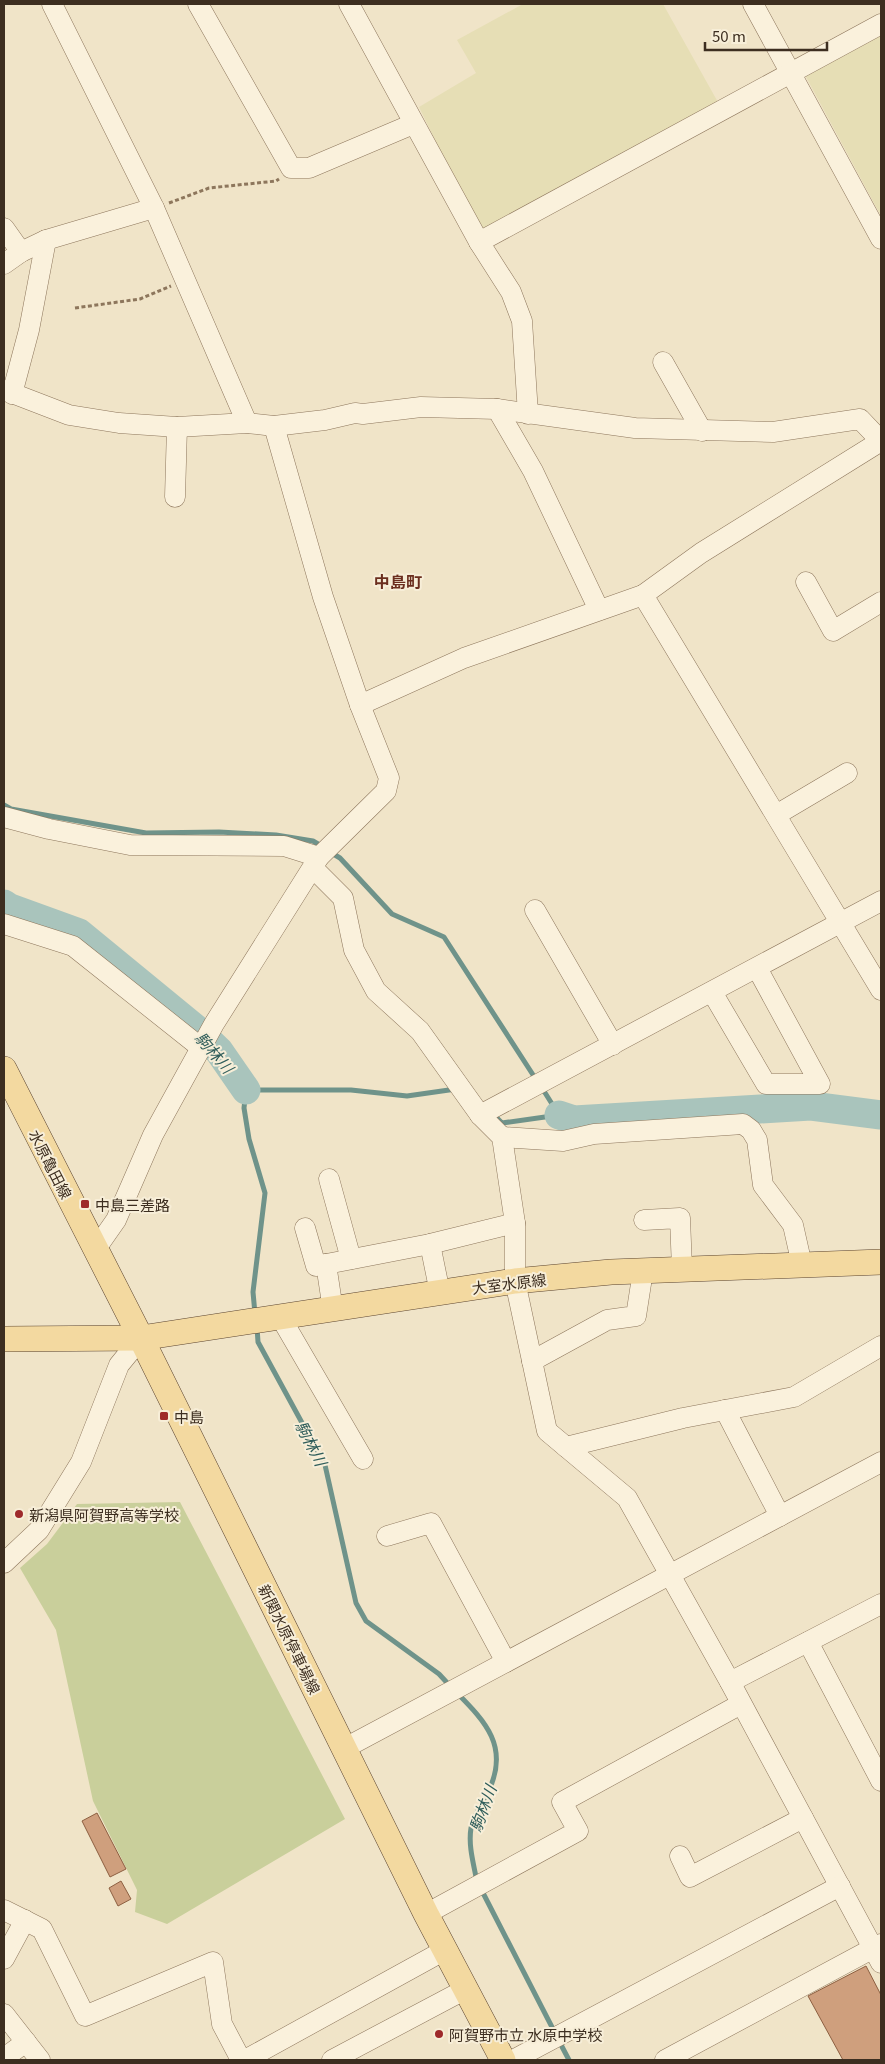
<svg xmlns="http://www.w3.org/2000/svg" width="885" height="2064" viewBox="0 0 885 2064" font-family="Georgia,'Noto Sans JP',serif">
<rect width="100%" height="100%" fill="#f0e4c8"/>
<g fill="#e6deb5">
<path d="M523 4H663L719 104 480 232 419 107 476 73 457 40Z"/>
<path d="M881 33V216L805 75Z"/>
</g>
<path fill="#c9cf9b" d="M180 1502 345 1819 167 1924 135 1912 137 1890 93 1801 56 1630 20 1568 47 1544 77 1504Z"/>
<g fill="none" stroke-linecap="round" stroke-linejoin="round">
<g stroke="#6f938a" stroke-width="5">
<path d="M4 805 11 809 146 833 219 832 276 835 313 841 323 847"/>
<path d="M330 852 340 858 392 914 444 937 537 1081"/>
<path d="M493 1114 502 1123 559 1115 542 1088"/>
<path d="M255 1314 253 1292 265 1193 249 1139 244 1108 246 1090H351L407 1096 456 1089"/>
<path d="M257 1327 258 1342 325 1465 356 1603 366 1621 439 1674 451 1687"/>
<path d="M457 1693C486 1722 509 1747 489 1790 483 1801 474 1816 471 1828 468 1846 474 1865 477 1882"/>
<path d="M481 1889 555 2033"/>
<path d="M559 2041 569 2060"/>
</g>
<g stroke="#a9c4bc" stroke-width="29">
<path d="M4 904 10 908 79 933 196 1029 219 1051 246 1090"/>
<path d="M559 1115 574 1120 811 1106 881 1115"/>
</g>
</g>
<g fill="#cf9f7d" stroke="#8d5f41">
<path d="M97 1813 126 1869 110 1877 82 1821Z"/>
<path d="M121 1881 131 1899 118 1906 109 1888Z"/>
<path d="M866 1966 881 1995V2060H843L808 1996Z"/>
</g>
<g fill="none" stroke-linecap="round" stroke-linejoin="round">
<g stroke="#8d765c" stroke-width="21">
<g id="minor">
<path d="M52 4 154 208 247 423"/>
<path d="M198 4 291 168H309L413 124"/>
<path d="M349 4 479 242 511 292 522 321 528 414"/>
<path d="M753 4 881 239"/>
<path d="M4 228 21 252"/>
<path d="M479 242 881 24"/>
<path d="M4 264 21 252 46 240 154 208"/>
<path d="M663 362 702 431"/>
<path d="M4 390 69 415 119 423 177 427 247 423 274 426 325 420 355 413 363 414 421 407 497 409 635 428 773 432 860 419 881 441"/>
<path d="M12 394 29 330 46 240"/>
<path d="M497 409 533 471 599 610"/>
<path d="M175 497 177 427"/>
<path d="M806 582 833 631 881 602"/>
<path d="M643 595 881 990"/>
<path d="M360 705 464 658 643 595 701 553 881 441"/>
<path d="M776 815 847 773"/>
<path d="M4 817 49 829 130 845 284 846 319 857"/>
<path d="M313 868 343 898 354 950 376 991 420 1031 480 1115 502 1137 515 1223V1281L547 1431 627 1498 730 1682 881 1963"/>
<path d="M535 910 613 1045"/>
<path d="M4 924 73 946 200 1047"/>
<path d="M712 992 766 1084H820L757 968"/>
<path d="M480 1115 881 901"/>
<path d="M502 1137 563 1141 594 1134 743 1124 751 1130 757 1140 763 1185 793 1225 802 1265"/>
<path d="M329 1179 351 1259"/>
<path d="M644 1220 680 1218 682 1269"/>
<path d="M305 1228 316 1266 430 1244 515 1223"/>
<path d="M430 1244 440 1293"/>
<path d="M95 1250 116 1220 153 1135 214 1024 319 857 386 791 389 778 360 705 323 597 274 426"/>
<path d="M326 1264 333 1310"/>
<path d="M281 1318 363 1459"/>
<path d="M532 1361 607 1320 636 1316 643 1271"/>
<path d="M725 1410 780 1516"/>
<path d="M566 1447 683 1418 794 1397 881 1346"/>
<path d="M387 1536 431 1523 506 1662"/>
<path d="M4 1563 39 1530 81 1462 119 1365 141 1338"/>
<path d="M808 1642 881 1781"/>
<path d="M730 1682 881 1604"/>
<path d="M345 1748 881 1462"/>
<path d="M680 1856 690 1877 803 1818"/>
<path d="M4 1910 42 1929 85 2016 213 1962 222 2024 241 2060"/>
<path d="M426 1914 578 1831 562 1802 741 1704"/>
<path d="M4 1959 25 1920"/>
<path d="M4 2014 40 2060"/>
<path d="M4 2058 26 2042"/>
<path d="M245 2060 445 1950"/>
<path d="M332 2060 466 1989"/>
<path d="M513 2060 840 1886"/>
<path d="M665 2060 881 1944"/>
</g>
</g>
<g stroke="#5b4430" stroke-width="26">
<g id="major">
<path d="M4 1069 141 1338 426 1914 503 2060"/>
<path d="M4 1339 141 1338 515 1281 611 1272 881 1262"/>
</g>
</g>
<g stroke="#8d765c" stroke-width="3" stroke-dasharray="4 2.5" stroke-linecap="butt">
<path d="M169 203 209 188 276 181 279 179"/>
<path d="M75 308 140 299 171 286"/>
</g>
<use href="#minor" stroke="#faf1dc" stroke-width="20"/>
<use href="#major" stroke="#f3d9a0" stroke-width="25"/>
</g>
<g fill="#9e2a2b" stroke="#f7eed8" stroke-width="2">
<rect x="80" y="1199" width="10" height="10" rx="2.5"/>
<rect x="159" y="1411" width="10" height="10" rx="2.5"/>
<circle cx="19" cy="1514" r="5"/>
<circle cx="439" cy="2034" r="5"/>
</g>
<g text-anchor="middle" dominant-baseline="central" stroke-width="4" stroke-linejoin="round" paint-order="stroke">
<g font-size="15" fill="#3d2e20" stroke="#f7eed8">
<text transform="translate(51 1164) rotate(63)">水原亀田線</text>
<text transform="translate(509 1283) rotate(-7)">大室水原線</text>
<text transform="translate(290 1639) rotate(64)">新関水原停車場線</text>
</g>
<g font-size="15" fill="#3d2e20" stroke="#f7eed8" text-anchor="start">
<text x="95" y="1204">中島三差路</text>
<text x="174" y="1416">中島</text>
<text x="29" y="1514">新潟県阿賀野高等学校</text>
<text x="449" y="2034">阿賀野市立 水原中学校</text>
</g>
<g font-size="16" font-weight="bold" fill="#6b2e1e" stroke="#f7eed8">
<text x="398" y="581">中島町</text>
</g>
<g font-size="16" font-style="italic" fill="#2f5d5a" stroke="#f7eed8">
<text transform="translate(215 1052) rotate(49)">駒林川</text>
<text transform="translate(312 1443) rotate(63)">駒林川</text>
<text transform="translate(482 1808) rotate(-70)">駒林川</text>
</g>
</g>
<rect width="885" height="2064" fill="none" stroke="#3d2e20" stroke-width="10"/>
<path d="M705 42v8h122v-8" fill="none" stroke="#3d2e20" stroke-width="2.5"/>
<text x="712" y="42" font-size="15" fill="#3d2e20" stroke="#f7eed8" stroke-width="4" paint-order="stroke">50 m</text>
</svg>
